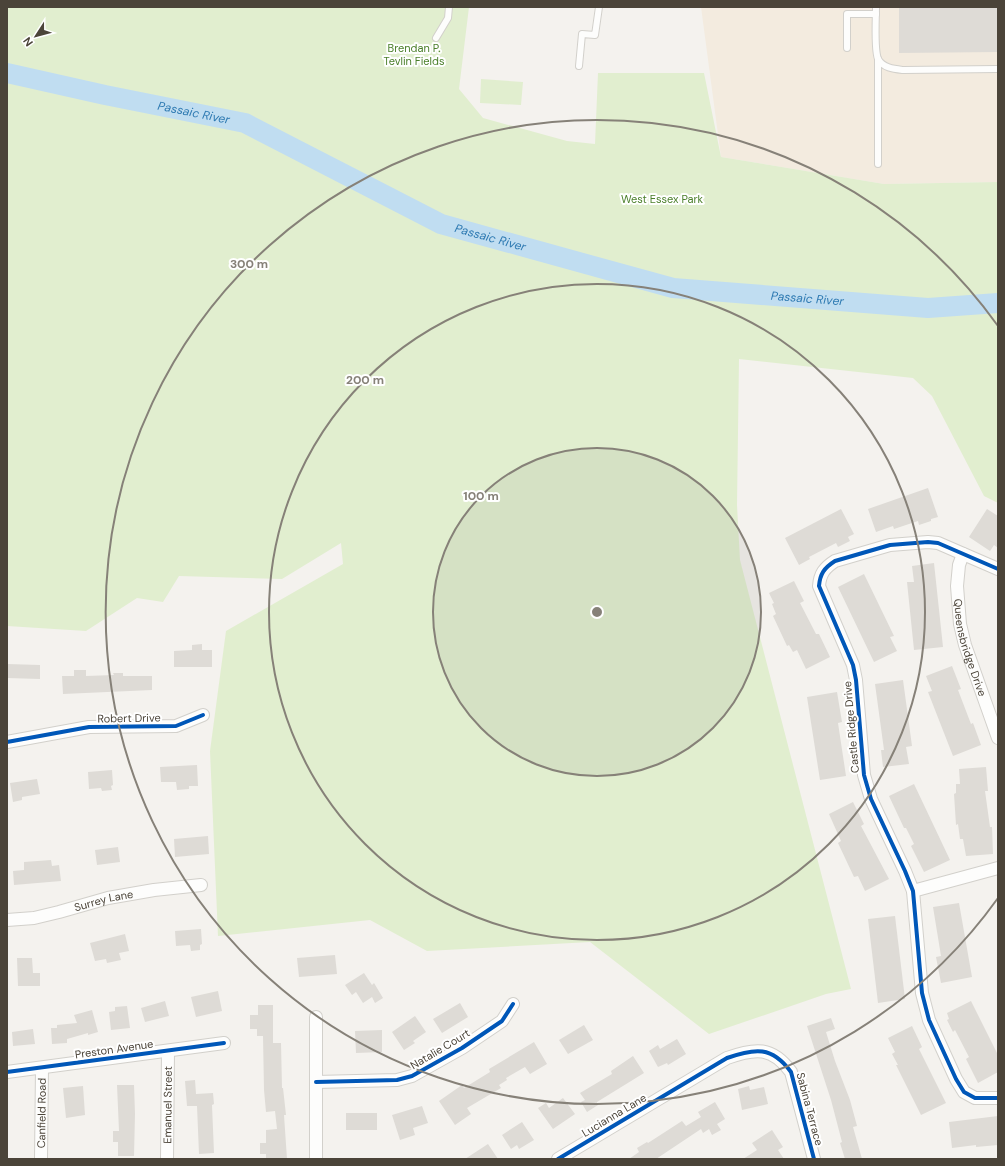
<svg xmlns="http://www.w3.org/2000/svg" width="1005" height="1166" viewBox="0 0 1005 1166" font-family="'DM Sans',sans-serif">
<rect width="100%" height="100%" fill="#f4f2ee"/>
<path fill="#f3ebdf" d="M701 7H998V182L884 184 721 157Z"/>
<g fill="#e1eecf">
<path d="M7 7H469L459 89 483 118 567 141 595 144 598 73H704L721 157 884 184 998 182V503L984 496 932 396 913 378 739 359 737 505 740 560 851 989 826 994 709 1034 590 942 427 951 370 920 218 936 210 751 226 631 343 564 341 543 282 579 179 576 163 602 137 598 86 631 7 626Z"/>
<path d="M481 79 523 82 521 105 480 103Z"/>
</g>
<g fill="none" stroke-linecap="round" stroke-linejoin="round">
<path stroke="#c0ddf1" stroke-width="20" id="s1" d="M7 73 105 95 245 123 441 224 673 288 928 308 998 303"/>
</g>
<g fill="#dedbd6">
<path d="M899 7H998V52L899 53Z"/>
<path d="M928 488 938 517 931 519V521L919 525 918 521 894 529 893 526 876 532 868 509Z"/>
<path d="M841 509 854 534 848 537 850 541 838 547 836 543 809 557 810 559 799 565 785 538Z"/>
<path d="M987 509 998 516V548L994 545 990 551 969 537Z"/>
<path d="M934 563 943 647 914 650 907 582H914L912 566Z"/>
<path d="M864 574 894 636 890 637 897 651 874 662 838 587Z"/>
<path d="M794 581 804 601 800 603 816 634H819L830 657 806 669 797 650 793 652 789 645 787 646 773 616 776 614 772 604 774 603 769 593Z"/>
<path d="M202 644V650H212V667H174V651L192 650V645Z"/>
<path d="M7 664 40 665V679L7 678Z"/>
<path d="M952 666 961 689 958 690 971 724 973 723 981 745 953 756 928 692 932 691 926 676Z"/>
<path d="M74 670H86V676L114 675 113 673H123V676H152V690L63 694 62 676H74Z"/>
<path d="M903 680 912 746 906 747 909 764 883 767 881 750H884L875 684Z"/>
<path d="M837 692 842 722 838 723 846 776 820 780 807 697Z"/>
<path d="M197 765 198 786H189V789L177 790 176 782H161L160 767Z"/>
<path d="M986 767 988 791H985L990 827H992L993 854 966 856 963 839H960L958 824 956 825 954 794 956 793V784H960L959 769Z"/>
<path d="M112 770 113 785 111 786 112 790 102 791 101 788 89 789 88 772Z"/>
<path d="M37 779 40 794 22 797V800L13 802 10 783Z"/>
<path d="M914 784 950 860 924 872 911 846 914 844 906 828H904L889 796Z"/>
<path d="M853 802 864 824 861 826 889 879 865 891 858 876 854 877 838 843 841 841 829 814Z"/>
<path d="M208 836 209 854 175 857 174 839Z"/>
<path d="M118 847 120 862 97 865 95 850Z"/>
<path d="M51 860 52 866 59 865 61 881 14 885 13 871 24 870V862Z"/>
<path d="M959 903 972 977 941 983 936 957 941 956 933 907Z"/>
<path d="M895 916 905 999 878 1003 868 919Z"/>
<path d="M201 929 202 944 200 945V950L191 951 190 945 176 946 175 931Z"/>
<path d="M125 934 129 951 119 953 121 960 107 963 106 959 95 961 90 943Z"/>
<path d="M335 955 337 974 299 977 297 958Z"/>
<path d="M17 958H32L33 973H40V986H18Z"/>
<path d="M364 973 372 985 374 983 383 998 375 1003 372 997 363 1003 356 992 352 995 345 985Z"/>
<path d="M218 991 222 1011 196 1017 191 997Z"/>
<path d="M165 1001 169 1016 145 1022 141 1008Z"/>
<path d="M971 1001 998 1055V1072L978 1083 966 1059 969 1057 955 1030 953 1032 947 1020 949 1019 947 1013Z"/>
<path d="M460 1003 468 1017 442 1033 433 1019Z"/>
<path d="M258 1005H273V1043H281L282 1088H283L286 1115H284L287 1159H266V1154H260V1143H266V1130L277 1129 275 1111 266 1112 264 1090 263 1036H257V1029H250V1015H258Z"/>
<path d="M127 1006 130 1028 111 1030 109 1012 115 1011V1007Z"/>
<path d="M92 1010 98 1032 88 1035V1033L67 1039V1043L52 1044 51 1028H57V1025L77 1023 74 1015Z"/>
<path d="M415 1016 426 1032 413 1041 415 1043 404 1050 392 1032Z"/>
<path d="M831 1018 835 1029 826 1032 835 1061 850 1100 857 1126 853 1127 862 1159H845L840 1143 842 1142 831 1100 807 1026Z"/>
<path d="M584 1025 593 1040 568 1054 559 1040Z"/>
<path d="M912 1026 922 1047 919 1049 946 1103 921 1115 896 1065H898L892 1054 895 1052 888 1038Z"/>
<path d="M33 1029 35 1044 13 1046 12 1032Z"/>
<path d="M382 1030V1052L356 1053 355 1031Z"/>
<path d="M677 1039 686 1054 668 1065 667 1063 658 1067 649 1051 658 1045 660 1049Z"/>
<path d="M534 1042 547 1064 530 1074 525 1067 506 1078 507 1080 499 1085 501 1088 467 1108 471 1114 455 1125 439 1101 462 1085 464 1088 490 1072 489 1069Z"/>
<path d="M633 1056 644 1073 597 1102 598 1105 587 1112 581 1102 585 1100 580 1093 612 1074 611 1071Z"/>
<path d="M195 1080 196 1094 213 1093 214 1104 212 1105 214 1153 199 1154 197 1106H187L185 1081Z"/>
<path d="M117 1085H134L135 1114 134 1156H118V1142H113V1131H119Z"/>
<path d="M83 1086 85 1115 66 1118 63 1088Z"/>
<path d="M749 1086 750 1090 764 1087 768 1104 742 1110 738 1089Z"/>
<path d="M563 1098 575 1114 553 1129 538 1108 546 1103 549 1108Z"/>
<path d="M715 1102 725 1119 717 1124 721 1130 712 1135 709 1129 703 1133 701 1129 656 1159H629L639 1152 637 1148 647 1142 648 1143 682 1121 686 1126 701 1117 698 1112Z"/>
<path d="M422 1106 428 1123 413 1128 415 1135 400 1140 392 1115Z"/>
<rect x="346" y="1113" width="31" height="17"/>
<path d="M998 1116V1145L976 1147V1145L952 1148 949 1122Z"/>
<path d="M522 1122 534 1140 519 1149 517 1145 511 1149 502 1135Z"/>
<path d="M772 1130 783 1147 778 1150 784 1159H743L757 1150 752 1143Z"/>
<path d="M488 1144 498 1159H465Z"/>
</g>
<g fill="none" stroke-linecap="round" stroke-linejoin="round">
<g stroke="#d2d0cb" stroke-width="8">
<g id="lane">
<path d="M876 7C876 18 874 49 878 59 883 68 894 69 903 70L998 69"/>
<path d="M436 38 448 18 449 7"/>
<path d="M847 48V14H876"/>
<path d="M579 66 582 34 595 35 599 7"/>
<path d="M878 164V59"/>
</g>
</g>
<g stroke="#d2d0cb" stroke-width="14">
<g id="street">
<path id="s2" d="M963 554 959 565 957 586 960 624 965 645 998 738"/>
<path d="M998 569 938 543 928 542 890 545 835 561C824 568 820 574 819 586L853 665 856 680 864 775 871 799 905 871 913 891 922 993 929 1020 956 1079 964 1092 975 1098H998"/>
<path d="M7 742 89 727 176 726 203 715"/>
<path d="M913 891 998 868"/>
<path id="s3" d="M7 920 34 918 59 912 108 898 154 890 201 885"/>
<path d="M316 1017V1159"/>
<path d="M7 1072 224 1043"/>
<path d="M316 1082 397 1080 412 1076 462 1048 502 1021 513 1004"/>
<path id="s4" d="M41 1159 42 1068"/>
<path id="s5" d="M167 1159 168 1051"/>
<path d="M558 1159 727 1058C755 1048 772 1046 791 1072L814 1159"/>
</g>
</g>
<use href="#lane" stroke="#fdfdfc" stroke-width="6"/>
<use href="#street" stroke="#fdfdfc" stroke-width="12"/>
<g stroke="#fff" stroke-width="6">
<g id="cycleway">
<path d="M998 569 938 543 928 542 890 545 835 561C824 568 820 574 819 586L853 665 856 680 864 775 871 799 905 871 913 891 922 993 929 1020 956 1079 964 1092 975 1098H998"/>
<path d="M7 742 89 727 176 726 203 715"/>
<path d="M7 1072 224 1043"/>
<path d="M316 1082 397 1080 412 1076 462 1048 502 1021 513 1004"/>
<path d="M558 1159 727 1058C755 1048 772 1046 791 1072L814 1159"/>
</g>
</g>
<use href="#cycleway" stroke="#0057b8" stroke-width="4"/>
</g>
<circle cx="597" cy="612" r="164" fill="#868178" fill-opacity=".12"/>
<g fill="none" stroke="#868178" stroke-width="2">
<circle cx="597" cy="612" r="164"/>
<circle cx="597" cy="612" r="328"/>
<path d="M998 898A492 492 0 1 1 998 326"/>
</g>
<g text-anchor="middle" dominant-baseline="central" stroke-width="4" stroke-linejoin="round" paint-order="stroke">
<g font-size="11" fill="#4a7f2a" stroke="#fff">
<text x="414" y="48">Brendan P.<tspan x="414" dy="13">Tevlin Fields</tspan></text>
<text x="662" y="199">West Essex Park</text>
</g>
<g font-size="11" fill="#4b4439" stroke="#fff">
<text stroke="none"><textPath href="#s2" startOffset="96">Queensbridge Drive</textPath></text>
<text transform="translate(129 718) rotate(-1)">Robert Drive</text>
<text transform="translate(851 727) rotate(-95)">Castle Ridge Drive</text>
<text stroke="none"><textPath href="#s3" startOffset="99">Surrey Lane</textPath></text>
<text transform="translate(114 1049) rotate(-8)">Preston Avenue</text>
<text transform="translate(440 1049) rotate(-31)">Natalie Court</text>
<text stroke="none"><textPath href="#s5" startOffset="54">Emanuel Street</textPath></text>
<text transform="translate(810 1109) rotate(75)">Sabina Terrace</text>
<text stroke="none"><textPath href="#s4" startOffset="46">Canfield Road</textPath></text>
<text transform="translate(614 1115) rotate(-31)">Lucianna Lane</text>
</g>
<g font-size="12" font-style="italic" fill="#2e7ab2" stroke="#fff">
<text stroke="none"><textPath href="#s1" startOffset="191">Passaic River</textPath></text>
<text stroke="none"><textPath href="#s1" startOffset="515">Passaic River</textPath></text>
<text stroke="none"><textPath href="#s1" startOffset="839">Passaic River</textPath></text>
</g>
</g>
<circle cx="597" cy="612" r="6" fill="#868178" stroke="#fff" stroke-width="2"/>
<g font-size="12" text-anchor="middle" font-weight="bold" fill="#868178" stroke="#fff" stroke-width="4" stroke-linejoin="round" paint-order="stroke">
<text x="249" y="268">300 m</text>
<text x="365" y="384">200 m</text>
<text x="481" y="500">100 m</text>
</g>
<rect width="1005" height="1166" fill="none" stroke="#4b4439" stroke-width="16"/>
<g transform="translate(36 36) rotate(234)" stroke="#ffffff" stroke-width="3" paint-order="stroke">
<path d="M0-3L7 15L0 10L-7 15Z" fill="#4b4439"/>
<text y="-6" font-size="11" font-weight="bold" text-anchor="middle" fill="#4b4439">N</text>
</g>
</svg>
